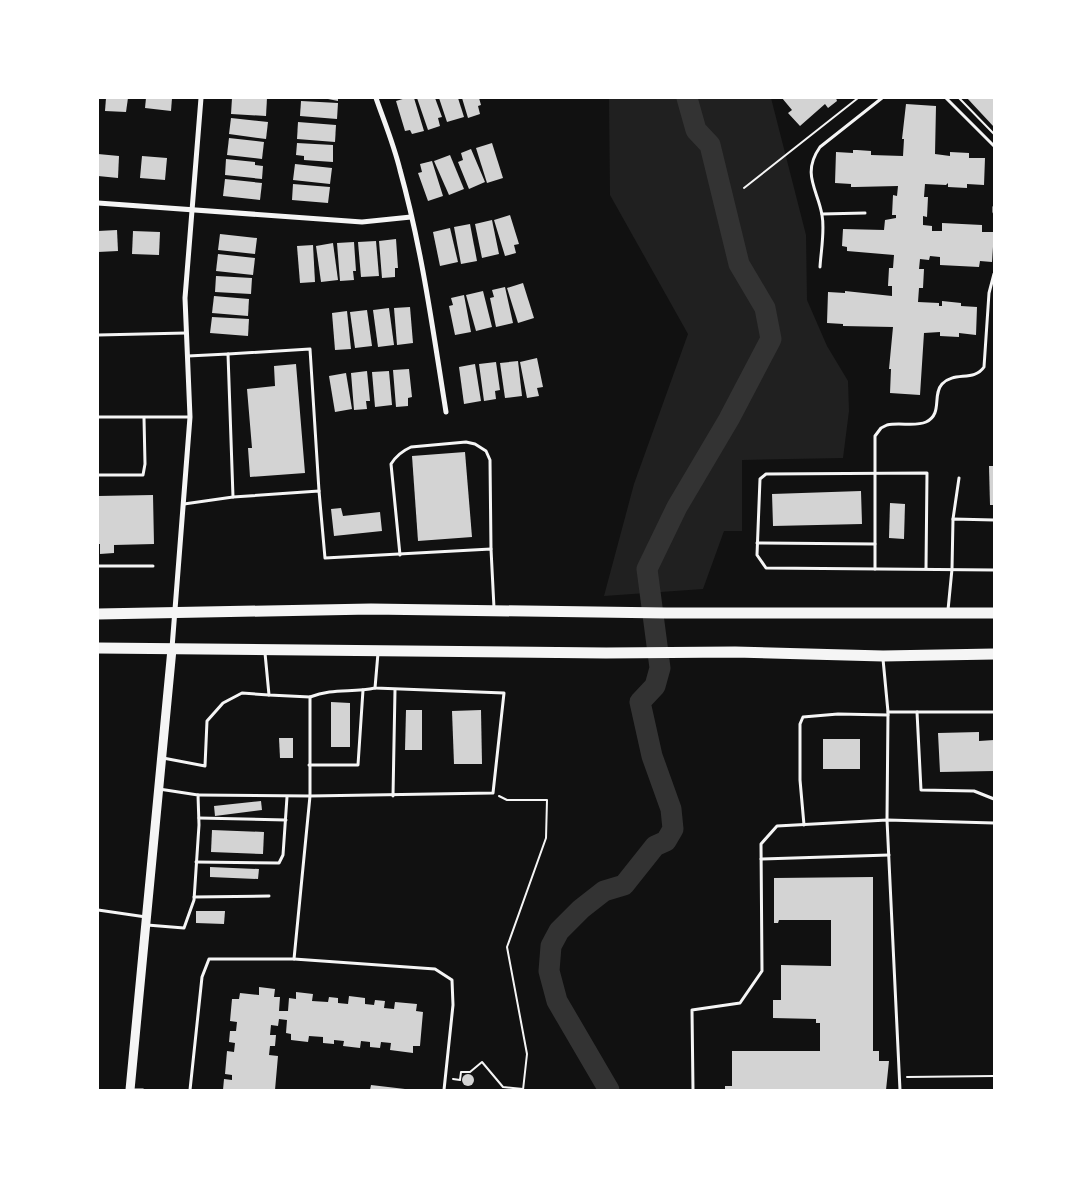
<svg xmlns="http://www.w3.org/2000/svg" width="1092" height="1188" viewBox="0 0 1092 1188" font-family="'DejaVu Sans',sans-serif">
<rect width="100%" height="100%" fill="#111"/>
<path fill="#202020" d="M609 98H771L806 235 807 300 827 346 848 381 849 411 843 458 742 460V531H724L703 589 604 596 634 484 688 334 610 195Z"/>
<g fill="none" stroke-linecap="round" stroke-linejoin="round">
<path stroke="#333" stroke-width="21" d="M609 1090 557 1001 549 971 551 946 559 931 581 909 604 891 624 885 655 846 666 841 673 829 671 809 652 756 640 702 655 686 660 668 647 569 677 507 729 419 771 339 765 308 739 264 710 145 696 130 687 98"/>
</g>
<g fill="#d3d3d3">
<path d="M106 98H128L126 112 105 111Z"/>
<path d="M146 98H172L171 111 145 108Z"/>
<path d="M232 98H267L266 116 231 114Z"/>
<path d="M323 98H338V101Z"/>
<path d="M406 98H414L424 131 412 134 410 130 405 131 396 101Z"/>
<path d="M417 98H435L442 117 438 118 440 126 428 130Z"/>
<path d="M439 98H458L464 117 447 122Z"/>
<path d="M462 98H479L481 105 478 106 480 114 468 118Z"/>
<path d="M782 98H836L837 101 828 108 825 104 800 126 788 113 792 110Z"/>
<path d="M967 98H994V127Z"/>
<path d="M301 101 338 103 337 119 300 116Z"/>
<path d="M906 104 936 106 935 154 950 156V152L969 153V158H985L984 185 967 184V188L948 187V183L946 185 925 184 924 197H928L927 217 923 216V225L932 226V231H942V223L982 225V232H994L992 262 980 261 979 267 940 265V257L930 256 929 260 920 259 919 269H924L923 288H919L918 302 939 303V306H942V301L961 303V306L977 307 976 335 959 333V337L940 336V332L924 333 920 395 890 393 891 369H889L893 327 843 326V324L827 323 828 292 845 293V291L892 296V286H888L889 268H893L894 255 847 251V247L842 246 843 229 884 230 885 220 896 218V215H892L893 195 897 196 898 186 855 187H851V184L835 183 836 152 853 153V150H857L871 151V155L903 156 904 139H902Z"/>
<path d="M231 118 268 122 266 139 229 134Z"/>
<path d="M298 122 336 125 335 142 297 139Z"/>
<path d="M229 138 264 142 262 159 227 155Z"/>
<path d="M297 143 333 145V162L304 160V156L296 155Z"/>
<path d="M492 143 503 178 487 183 476 148Z"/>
<path d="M471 149 485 182 469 189 458 162 463 160 461 153Z"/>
<path d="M98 154 119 156 118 178 98 176Z"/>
<path d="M450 155 464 189 449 195 434 161Z"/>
<path d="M142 156 167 158 165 180 140 178Z"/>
<path d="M226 159 255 162V165L263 166 262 179 225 175Z"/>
<path d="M432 161 443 196 428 201 418 173 422 172 420 164Z"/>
<path d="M295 164 332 168 330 184 293 180Z"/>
<path d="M225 179 262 183 260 200 223 196Z"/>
<path d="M293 184 330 187 328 203 292 200Z"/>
<path d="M510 215 519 244 514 245 516 253 505 256 494 220Z"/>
<path d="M492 220 499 254 482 258 475 224Z"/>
<path d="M470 224 477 261 461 264 454 227Z"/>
<path d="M450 228 458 262 440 266 433 232Z"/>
<path d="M117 230 118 251 98 252V231Z"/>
<path d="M133 231 160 232 159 255 132 254Z"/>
<path d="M220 234 257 238 255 254 218 250Z"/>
<path d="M396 239 398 268H395V277L382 278 379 241Z"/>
<path d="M376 241 379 276 361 277 358 242Z"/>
<path d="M354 242 356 271H353L354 280 340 281 337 243Z"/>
<path d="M333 243 338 280 321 282 316 246Z"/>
<path d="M313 245 315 282 300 283 297 246Z"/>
<path d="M218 254 255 258 253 275 216 271Z"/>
<path d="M216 276 252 278 251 294 215 292Z"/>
<path d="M523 283 534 318 518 323 507 288Z"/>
<path d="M505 287 513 323 496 327 490 298 494 297 492 290Z"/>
<path d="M483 291 492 327 476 331 466 295Z"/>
<path d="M464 295 471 332 455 335 449 306 453 305 451 298Z"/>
<path d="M214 296 249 299 248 316 212 313Z"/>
<path d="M410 307 413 343 397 345 394 308Z"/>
<path d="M389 308 394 345 378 347 373 310Z"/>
<path d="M367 310 372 346 355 348 350 312Z"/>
<path d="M347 311 351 349 335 350 332 313Z"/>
<path d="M212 317 249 319 248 336 210 333Z"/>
<path d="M537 358 543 387 537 388 539 396 527 398 520 362Z"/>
<path d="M518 361 522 396 505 398 500 363Z"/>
<path d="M496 362 500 390 495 391 496 399 484 401 479 364Z"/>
<path d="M296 364 305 473 250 477 248 448H252L247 389 275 386 274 366Z"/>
<path d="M475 364 481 401 464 404 459 367Z"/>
<path d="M409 369 412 397 408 398V406L396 407 393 370Z"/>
<path d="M367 371 370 401H366L367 409 354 410 351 373Z"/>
<path d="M389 371 392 405 375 407 372 372Z"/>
<path d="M346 373 352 409 335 412 329 376Z"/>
<path d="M465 452 472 537 418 541 412 456Z"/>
<path d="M989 466H994V505H990Z"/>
<path d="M861 491 862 524 773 526 772 494Z"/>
<path d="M153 495 154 544 114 545V553L100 554V544H98V496Z"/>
<path d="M890 503 905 504 904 539 889 538Z"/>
<path d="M341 508 343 516 380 512 382 531 334 536 331 509Z"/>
<path d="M331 702 350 703V747H331Z"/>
<path d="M406 710H422V750H405Z"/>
<path d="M481 710 482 764H454L452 711Z"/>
<path d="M979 732V741L994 740V771L940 772 938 733Z"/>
<path d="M279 738H293V758H280Z"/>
<rect x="823" y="739" width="37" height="30"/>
<path d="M261 801 262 810 215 816 214 806Z"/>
<path d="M212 830 264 832 263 854 211 852Z"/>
<path d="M210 867 259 869 258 879 210 877Z"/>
<path d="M873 877V1051H879V1061H889L886 1090H725V1086H732V1051H820V1023H816V1019L773 1018V1000H781V965L831 966V920H779L778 923H774V878Z"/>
<path d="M196 911H225L224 924 196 923Z"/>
<path d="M259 987 275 989 274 997H280L279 1011H288L289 998 296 999V992L313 994 312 1001 328 1002 329 997 338 998V1003L348 1004 349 996 365 998V1004L374 1005 375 1000 385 1001 384 1008 394 1009 395 1002 417 1004 416 1011 423 1012 420 1046H413V1053L390 1050 391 1043 381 1042 380 1048 370 1047V1042L361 1041 360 1048 343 1046 344 1041 334 1040V1044L323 1043V1037L309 1036 308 1042 291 1040V1034L286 1033 287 1020 279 1019 278 1026 271 1025 270 1035H276L275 1046H270L269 1055 278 1056 275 1090H223L224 1079 232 1080V1075L225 1074 227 1051 234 1052 235 1043 229 1042 230 1031H236L237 1022 230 1021 232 999H239L240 993 259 995Z"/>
<circle cx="468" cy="1080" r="6"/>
<path d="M371 1085 405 1089V1090H370Z"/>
</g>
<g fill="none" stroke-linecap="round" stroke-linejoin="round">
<g stroke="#f5f5f5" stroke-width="2">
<path d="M959 98 994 134"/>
<path d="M744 188 858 98"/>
<path d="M499 796 507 800H547L546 838 507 947 527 1054 523 1090"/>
<path d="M907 1077 994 1076"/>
<path d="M453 1079 460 1080 461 1072H470L482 1062 503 1087 523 1089"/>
</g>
<g stroke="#f5f5f5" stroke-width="3">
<path d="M946 98 994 146"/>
<path d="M994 207V212"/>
<path d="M822 214 865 213"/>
<path d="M820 267C821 250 825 231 822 215 818 190 801 174 820 147L882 98"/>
<path d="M98 335 186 333"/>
<path d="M228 354 310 349 319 491"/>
<path d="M98 417H190"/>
<path d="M98 475H143L145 464 144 418"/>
<path d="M233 497 319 491 325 558 491 549 494 608"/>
<path d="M184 504 233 497 228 354 188 356"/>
<path d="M953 519 959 478"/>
<path d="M757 543 875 544"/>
<path d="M400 555 391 464C396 456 402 451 411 447L466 442 475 444 486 451 490 460 491 549"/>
<path d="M98 566H153"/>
<path d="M875 569V436L881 428 887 425C900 422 915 427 926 422 943 414 932 395 942 384 954 371 974 382 984 367L989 293 994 274"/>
<path d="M926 569 927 473 766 474 760 479 757 555 766 568 994 570"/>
<path d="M948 610 952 569 953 519 994 520"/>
<path d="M883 659 888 712 887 820 900 1090"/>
<path d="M310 697C333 688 352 693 375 688"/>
<path d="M888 712H994"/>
<path d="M917 712 921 790 974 791 994 799"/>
<path d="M163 758 205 766 207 721 223 703 242 693 269 695"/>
<path d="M309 765H358L363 690"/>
<path d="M198 795 310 796V697L269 695 265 653"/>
<path d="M393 796 395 690"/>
<path d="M199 818 286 820"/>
<path d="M804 825 800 780V724L803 717 838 714 888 715"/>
<path d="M761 859 889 855"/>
<path d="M196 862 279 863 283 855 287 797"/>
<path d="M194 897 269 896"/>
<path d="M98 910 146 917"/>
<path d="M147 925 184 928 194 900 199 825 198 795 159 789"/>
<path d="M294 959 435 969 452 980 453 1005 444 1090"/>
<path d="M131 1090H143"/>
<path d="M190 1090 202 977 209 959H294L310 796 493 793 504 693 375 688 378 653"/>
<path d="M693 1090 692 1010 740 1003 762 971 761 844 777 826 887 820 994 823"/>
</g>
<g stroke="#f5f5f5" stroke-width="5">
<path d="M376 98C384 121 394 145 400 170 422 249 433 331 446 412"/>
<path d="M98 203 362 222 411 217"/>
<path d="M172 648 190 417 185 298 201 98"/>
</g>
<path stroke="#f5f5f5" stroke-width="9" d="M130 1090 172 649"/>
<g stroke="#f5f5f5" stroke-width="11">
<path d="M98 614 371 609 666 613H994"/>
<path d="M98 648 606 653 735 652 883 656 994 654"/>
</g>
</g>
<rect width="1092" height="1188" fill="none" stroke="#ffffff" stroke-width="198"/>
</svg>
